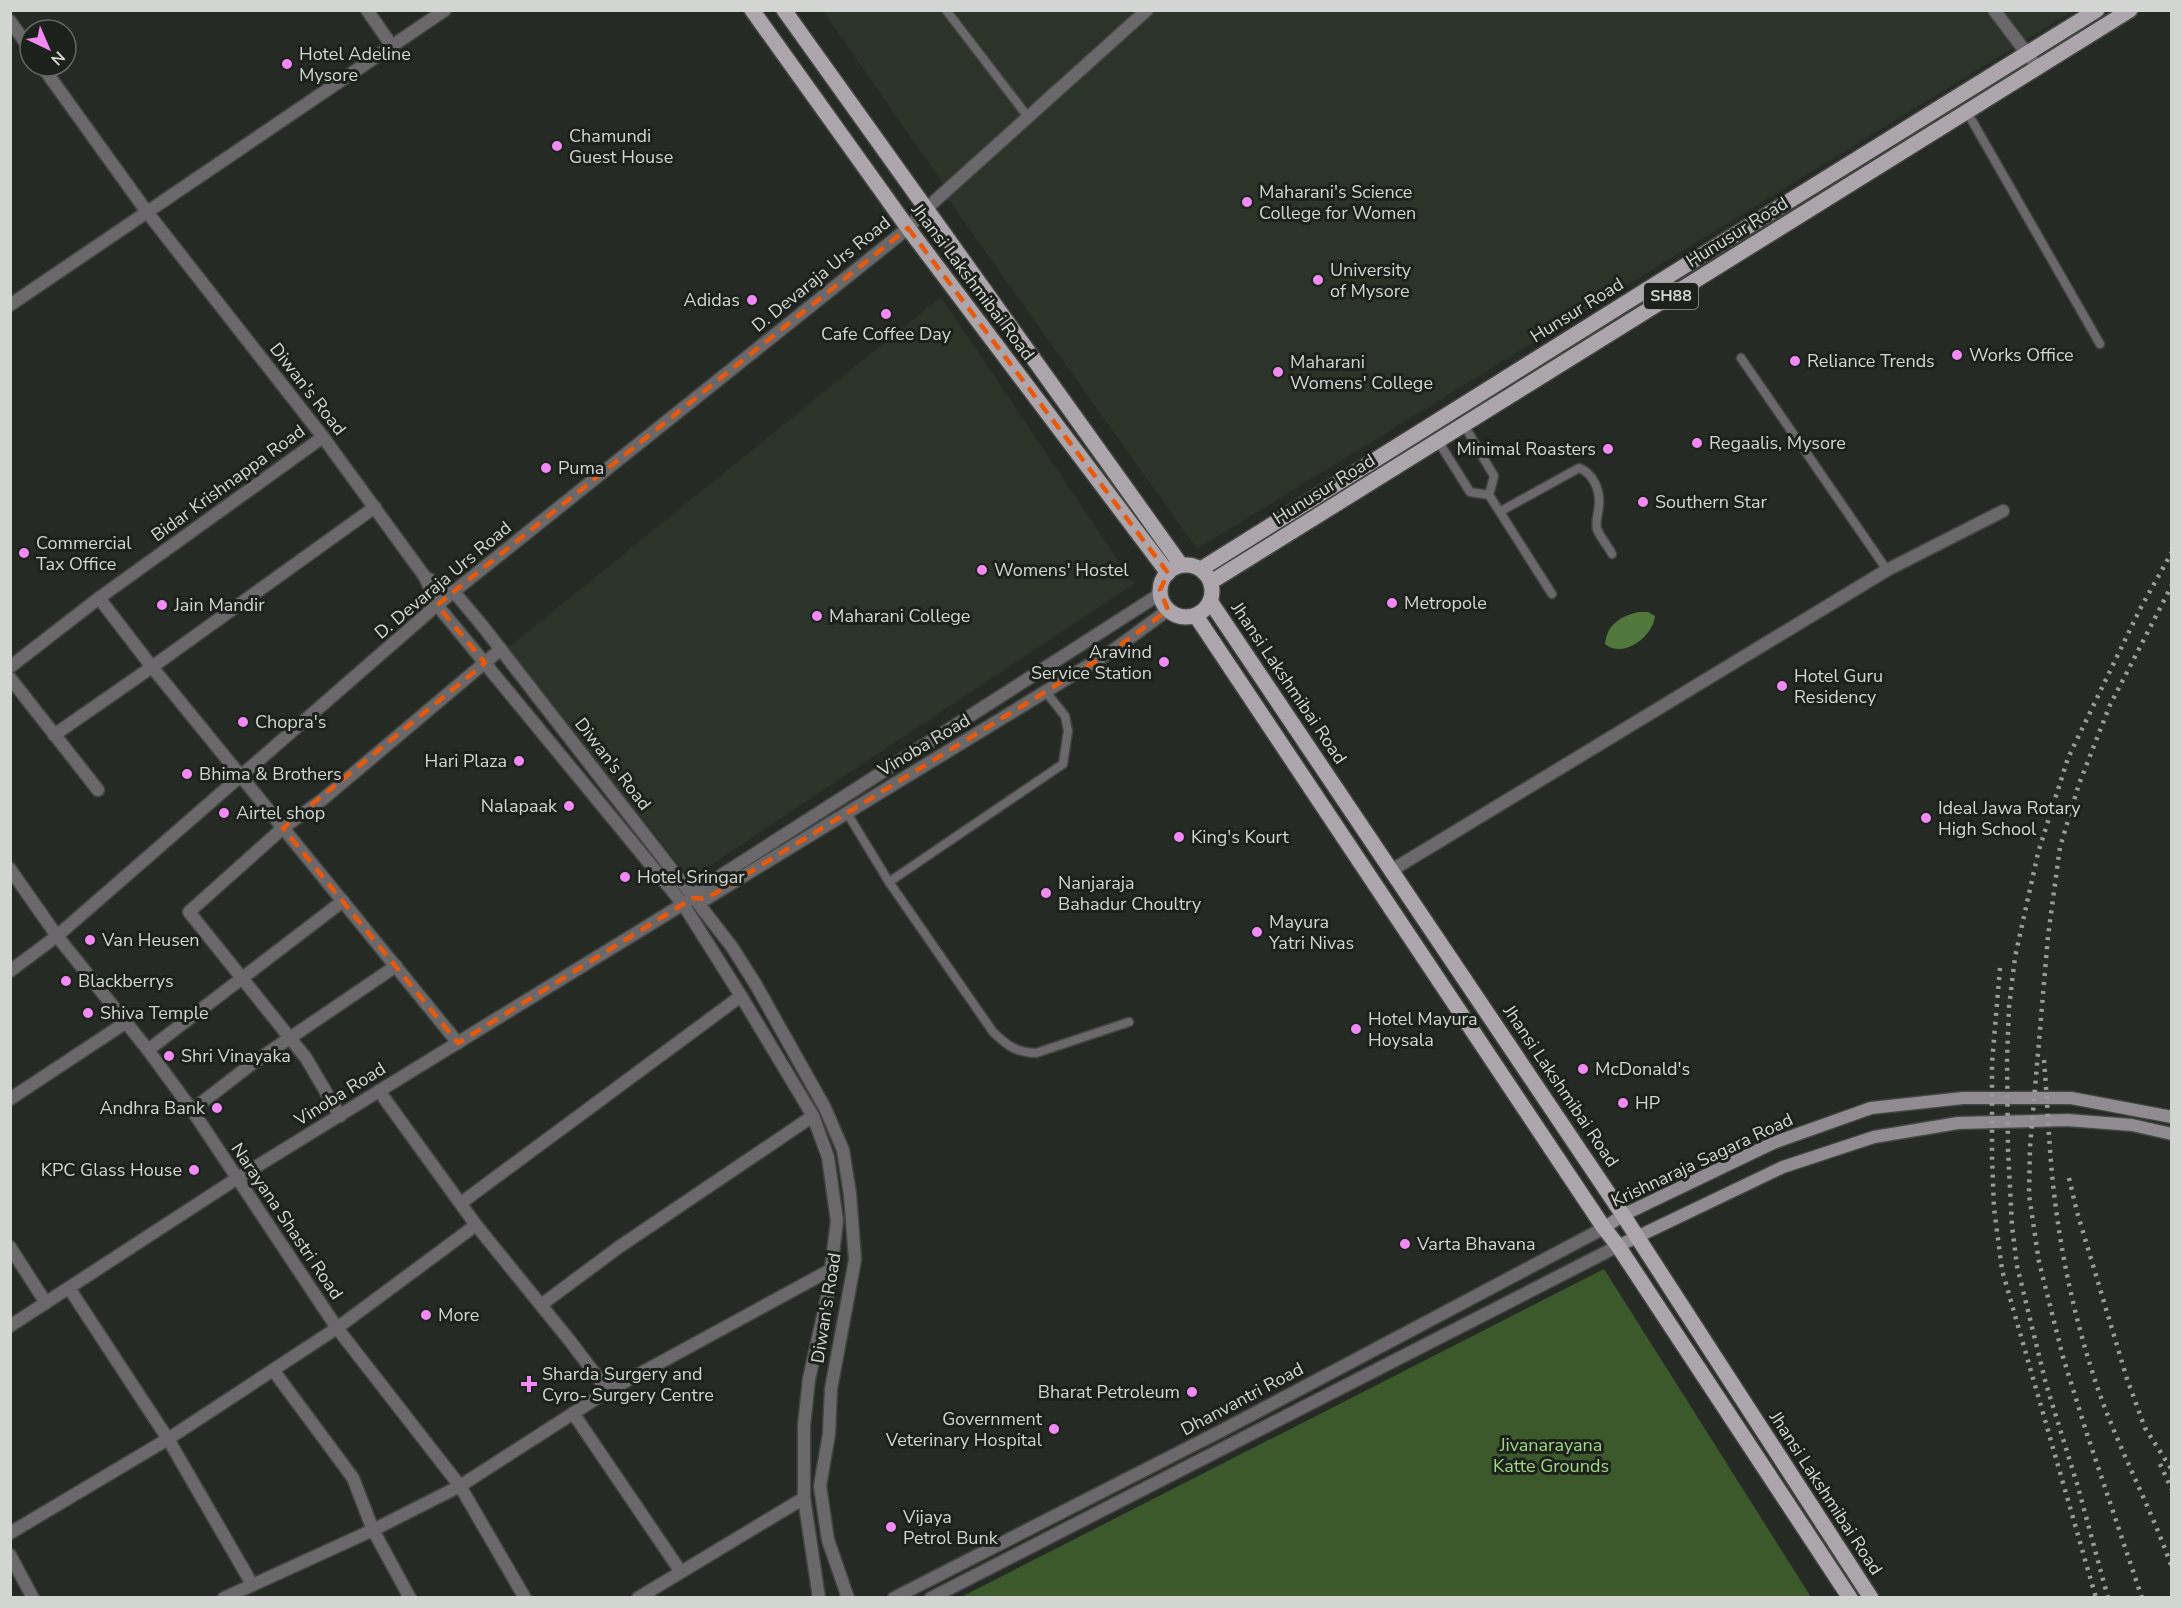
<svg xmlns="http://www.w3.org/2000/svg" width="2182" height="1608" viewBox="0 0 2182 1608" font-family="'Nunito Sans',sans-serif">
<rect width="100%" height="100%" fill="#262a24"/>
<g fill="#2c3429">
<path d="M823 11H2073L1197 549 945 195 949 192Z"/>
<path d="M941 297 1134 584 690 879 508 648Z"/>
</g>
<path fill="#3b592b" d="M1604 1269 1811 1597H961Z"/>
<path fill="#51773d" d="M1638 612H1648L1655 616C1653 637 1623 659 1605 644 1607 624 1620 617 1638 612Z"/>
<g fill="none" stroke-linecap="round" stroke-linejoin="round">
<g stroke="#424540" stroke-width="11">
<g id="service">
<path d="M946 10 1028 117"/>
<path d="M1967 112 2100 344"/>
<path d="M1741 358 1887 570"/>
<path d="M1464 425 1494 476 1489 495"/>
<path d="M1438 441 1470 492 1489 495 1552 594"/>
<path d="M1501 511 1579 468C1593 473 1600 490 1599 504 1599 512 1595 520 1597 529 1600 537 1608 546 1612 554"/>
<path d="M847 813 889 882 993 1032C1008 1046 1015 1052 1036 1053L1129 1022"/>
<path d="M889 882 1063 764 1068 731 1065 716 1046 692"/>
</g>
</g>
<g stroke="#424540" stroke-width="15">
<g id="minor">
<path d="M367 10 392 46"/>
<path d="M1994 10 2038 68"/>
<path d="M10 21 30 49"/>
<path d="M42 66 147 212 323 437 425 577"/>
<path d="M927 208 1147 10"/>
<path d="M10 305 445 10"/>
<path d="M99 598 152 667 458 1043"/>
<path d="M10 667 99 598 323 437"/>
<path d="M10 678 98 790"/>
<path d="M54 735 152 667 375 507"/>
<path d="M1392 870 1887 570 2003 511"/>
<path d="M148 1050 343 901"/>
<path d="M379 1091 476 1225 570 1341 608 1391"/>
<path d="M10 1099 125 1023"/>
<path d="M192 1110 253 1063 396 966"/>
<path d="M340 1116 306 1058 189 912 283 828 323 799 501 649"/>
<path d="M461 1203 741 996"/>
<path d="M10 1247 46 1303"/>
<path d="M69 1288 168 1439 252 1584"/>
<path d="M541 1305 619 1247 813 1116"/>
<path d="M273 1370 353 1478 373 1530 410 1598"/>
<path d="M573 1413 681 1572"/>
<path d="M10 1533 168 1439 337 1328 476 1225"/>
<path d="M10 1555 33 1598"/>
<path d="M224 1598 373 1530 460 1486 608 1391 832 1269"/>
<path d="M638 1598 804 1498"/>
</g>
</g>
<g stroke="#424540" stroke-width="15">
<g id="tertiary">
<path d="M425 577 454 592 481 624 732 947 756 985 825 1108 843 1150 850 1194 855 1260 831 1389 829 1434 820 1486 828 1540 848 1598"/>
<path d="M425 577 437 605 683 904 741 996 813 1116 828 1157 837 1221 828 1293 809 1379 804 1426V1498L819 1598"/>
<path d="M10 869 57 936 148 1050 192 1110 337 1328 460 1486 525 1598"/>
<path d="M693 898 706 899 1112 651 1168 610"/>
<path d="M10 971 57 936 437 605 882 249 908 228 927 208"/>
<path d="M10 1326 236 1179 693 898 700 889 1160 594"/>
<path d="M894 1598 1221 1431 1604 1228"/>
<path d="M931 1598 1618 1246"/>
</g>
</g>
<g stroke="#424540" stroke-width="15">
<g id="secondary">
<path d="M1604 1228 1623 1215 1773 1143 1871 1108 1963 1098H2071L2172 1117"/>
<path d="M1618 1246 1783 1167 1874 1137 1958 1123 2067 1120 2132 1125 2172 1134"/>
</g>
</g>
<g stroke="#424540" stroke-width="18">
<g id="primary">
<path d="M752 10 908 228 1168 573"/>
<path d="M784 10 1181 565"/>
<circle cx="1186" cy="591" r="26"/>
<path d="M1201 569 1699 257 2097 10"/>
<path d="M1211 582 2130 10"/>
<path d="M1210 601 1623 1215 1871 1598"/>
<path d="M1196 616 1604 1228 1618 1246 1850 1598"/>
</g>
</g>
<use href="#service" stroke="#6b686b" stroke-width="8"/>
<use href="#minor" stroke="#6b686b" stroke-width="12"/>
<use href="#tertiary" stroke="#6b686b" stroke-width="12"/>
<use href="#secondary" stroke="#908b90" stroke-width="12"/>
<use href="#primary" stroke="#aca6ac" stroke-width="15"/>
<g stroke="#999c97" stroke-width="4.5" stroke-dasharray="3 6" stroke-linecap="butt">
<path d="M2000 968 1992 1063V1157L1994 1208 2002 1270 2096 1598"/>
<path d="M2044 1060C2048 1107 2049 1155 2055 1201 2062 1259 2075 1318 2093 1374 2114 1441 2149 1502 2172 1568"/>
<path d="M2069 1178 2077 1212 2127 1379 2145 1428 2172 1470"/>
<path d="M2160 1464 2172 1490"/>
<path d="M2108 1598 2078 1487 2046 1384 2017 1266 2012 1226 2008 1150 2007 1060 2009 1007 2015 957 2038 853 2068 758 2140 609 2172 552"/>
<path d="M2142 1598 2086 1431 2063 1357 2039 1262 2029 1195 2030 1147 2048 936 2060 847 2079 784 2110 705 2172 585"/>
</g>
</g>
<path fill="none" stroke="#e8590c" stroke-width="4.5" stroke-dasharray="12 8" stroke-linejoin="round" d="M908 228 1168 573 1160 590 1168 610 1112 651 706 899 693 898 458 1043 283 828 485 663 437 605Z"/>
<g fill="#f18af4" stroke="#1d211b" stroke-width="2">
<circle cx="287" cy="64" r="6"/>
<circle cx="557" cy="146" r="6"/>
<circle cx="1247" cy="202" r="6"/>
<circle cx="1318" cy="280" r="6"/>
<circle cx="752" cy="300" r="6"/>
<circle cx="886" cy="314" r="6"/>
<circle cx="1957" cy="355" r="6"/>
<circle cx="1795" cy="361" r="6"/>
<circle cx="1278" cy="372" r="6"/>
<circle cx="1697" cy="443" r="6"/>
<circle cx="1608" cy="449" r="6"/>
<circle cx="546" cy="468" r="6"/>
<circle cx="1643" cy="502" r="6"/>
<circle cx="24" cy="553" r="6"/>
<circle cx="982" cy="570" r="6"/>
<circle cx="1392" cy="603" r="6"/>
<circle cx="162" cy="605" r="6"/>
<circle cx="817" cy="616" r="6"/>
<circle cx="1164" cy="662" r="6"/>
<circle cx="1782" cy="686" r="6"/>
<circle cx="243" cy="722" r="6"/>
<circle cx="519" cy="761" r="6"/>
<circle cx="187" cy="774" r="6"/>
<circle cx="569" cy="806" r="6"/>
<circle cx="224" cy="813" r="6"/>
<circle cx="1926" cy="818" r="6"/>
<circle cx="1179" cy="837" r="6"/>
<circle cx="625" cy="877" r="6"/>
<circle cx="1046" cy="893" r="6"/>
<circle cx="1257" cy="932" r="6"/>
<circle cx="90" cy="940" r="6"/>
<circle cx="66" cy="981" r="6"/>
<circle cx="88" cy="1013" r="6"/>
<circle cx="1356" cy="1029" r="6"/>
<circle cx="169" cy="1056" r="6"/>
<circle cx="1583" cy="1069" r="6"/>
<circle cx="1623" cy="1103" r="6"/>
<circle cx="217" cy="1108" r="6"/>
<circle cx="194" cy="1170" r="6"/>
<circle cx="1405" cy="1244" r="6"/>
<circle cx="426" cy="1315" r="6"/>
<path d="M526 1375h6v6h6v6h-6v6h-6v-6h-6v-6h6z"/>
<circle cx="1192" cy="1392" r="6"/>
<circle cx="1054" cy="1429" r="6"/>
<circle cx="891" cy="1527" r="6"/>
</g>
<g text-anchor="middle" dominant-baseline="central" stroke-width="6" stroke-linejoin="round" paint-order="stroke">
<rect fill="#1d211b" stroke="#9c9f9a" stroke-width="1.5" x="1644" y="283" width="54" height="26" rx="4.5"/>
<g font-size="16" font-weight="bold" fill="#d2d5d1">
<text x="1671" y="296">SH88</text>
</g>
<g font-size="18" fill="#d2d5d1" stroke="#1d211b" text-anchor="start">
<text x="299" y="54">Hotel Adeline<tspan x="299" dy="21">Mysore</tspan></text>
<text x="569" y="136">Chamundi<tspan x="569" dy="21">Guest House</tspan></text>
<text x="1259" y="192">Maharani's Science<tspan x="1259" dy="21">College for Women</tspan></text>
<text x="1330" y="270">University<tspan x="1330" dy="21">of Mysore</tspan></text>
<text x="740" y="300" text-anchor="end">Adidas</text>
<text x="886" y="334" text-anchor="middle">Cafe Coffee Day</text>
<text x="1969" y="355">Works Office</text>
<text x="1807" y="361">Reliance Trends</text>
<text x="1290" y="362">Maharani<tspan x="1290" dy="21">Womens' College</tspan></text>
<text x="1709" y="443">Regaalis, Mysore</text>
<text x="1596" y="449" text-anchor="end">Minimal Roasters</text>
<text x="558" y="468">Puma</text>
<text x="1655" y="502">Southern Star</text>
<text x="36" y="543">Commercial<tspan x="36" dy="21">Tax Office</tspan></text>
<text x="994" y="570">Womens' Hostel</text>
<text x="1404" y="603">Metropole</text>
<text x="174" y="605">Jain Mandir</text>
<text x="829" y="616">Maharani College</text>
<text x="1152" y="652" text-anchor="end">Aravind<tspan x="1152" dy="21">Service Station</tspan></text>
<text x="1794" y="676">Hotel Guru<tspan x="1794" dy="21">Residency</tspan></text>
<text x="255" y="722">Chopra's</text>
<text x="507" y="761" text-anchor="end">Hari Plaza</text>
<text x="199" y="774">Bhima &amp; Brothers</text>
<text x="557" y="806" text-anchor="end">Nalapaak</text>
<text x="1938" y="808">Ideal Jawa Rotary<tspan x="1938" dy="21">High School</tspan></text>
<text x="236" y="813">Airtel shop</text>
<text x="1191" y="837">King's Kourt</text>
<text x="637" y="877">Hotel Sringar</text>
<text x="1058" y="883">Nanjaraja<tspan x="1058" dy="21">Bahadur Choultry</tspan></text>
<text x="1269" y="922">Mayura<tspan x="1269" dy="21">Yatri Nivas</tspan></text>
<text x="102" y="940">Van Heusen</text>
<text x="78" y="981">Blackberrys</text>
<text x="100" y="1013">Shiva Temple</text>
<text x="1368" y="1019">Hotel Mayura<tspan x="1368" dy="21">Hoysala</tspan></text>
<text x="181" y="1056">Shri Vinayaka</text>
<text x="1595" y="1069">McDonald's</text>
<text x="1635" y="1103">HP</text>
<text x="205" y="1108" text-anchor="end">Andhra Bank</text>
<text x="182" y="1170" text-anchor="end">KPC Glass House</text>
<text x="1417" y="1244">Varta Bhavana</text>
<text x="438" y="1315">More</text>
<text x="542" y="1374">Sharda Surgery and<tspan x="542" dy="21">Cyro- Surgery Centre</tspan></text>
<text x="1180" y="1392" text-anchor="end">Bharat Petroleum</text>
<text x="1042" y="1419" text-anchor="end">Government<tspan x="1042" dy="21">Veterinary Hospital</tspan></text>
<text x="903" y="1517">Vijaya<tspan x="903" dy="21">Petrol Bunk</tspan></text>
</g>
<g font-size="18" fill="#d2d5d1" stroke="#1d211b">
<text transform="translate(1737 232) rotate(-32)">Hunusur Road</text>
<text transform="translate(821 274) rotate(-39)">D. Devaraja Urs Road</text>
<text transform="translate(973 282) rotate(53)">Jhansi Lakshmibai Road</text>
<text transform="translate(1577 310) rotate(-32)">Hunsur Road</text>
<text transform="translate(308 389) rotate(52)">Diwan's Road</text>
<text transform="translate(228 483) rotate(-36)">Bidar Krishnappa Road</text>
<text transform="translate(1324 489) rotate(-32)">Hunusur Road</text>
<text transform="translate(443 580) rotate(-40)">D. Devaraja Urs Road</text>
<text transform="translate(1289 683) rotate(56)">Jhansi Lakshmibai Road</text>
<text transform="translate(924 745) rotate(-31)">Vinoba Road</text>
<text transform="translate(613 764) rotate(52)">Diwan's Road</text>
<text transform="translate(1561 1086) rotate(56)">Jhansi Lakshmibai Road</text>
<text transform="translate(340 1094) rotate(-32)">Vinoba Road</text>
<text transform="translate(1702 1160) rotate(-25)">Krishnaraja Sagara Road</text>
<text transform="translate(287 1221) rotate(56)">Narayana Shastri Road</text>
<text transform="translate(826 1308) rotate(-81)">Diwan's Road</text>
<text transform="translate(1242 1399) rotate(-28)">Dhanvantri Road</text>
<text transform="translate(1826 1493) rotate(57)">Jhansi Lakshmibai Road</text>
</g>
<g font-size="18" fill="#a0d784" stroke="#1d211b">
<text x="1551" y="1445">Jivanarayana<tspan x="1551" dy="21">Katte Grounds</tspan></text>
</g>
</g>
<rect width="2182" height="1608" fill="none" stroke="#d2d5d1" stroke-width="24"/>
<g transform="translate(48 48) rotate(136)"><circle r="28" fill="#1d211b" stroke="#656964" stroke-width="1.5"/>
<path d="M0-4.5L10 22L0 15L-10 22Z" fill="#f18af4"/>
<text y="-9" font-size="16" font-weight="bold" text-anchor="middle" fill="#d2d5d1">N</text>
</g>
</svg>
